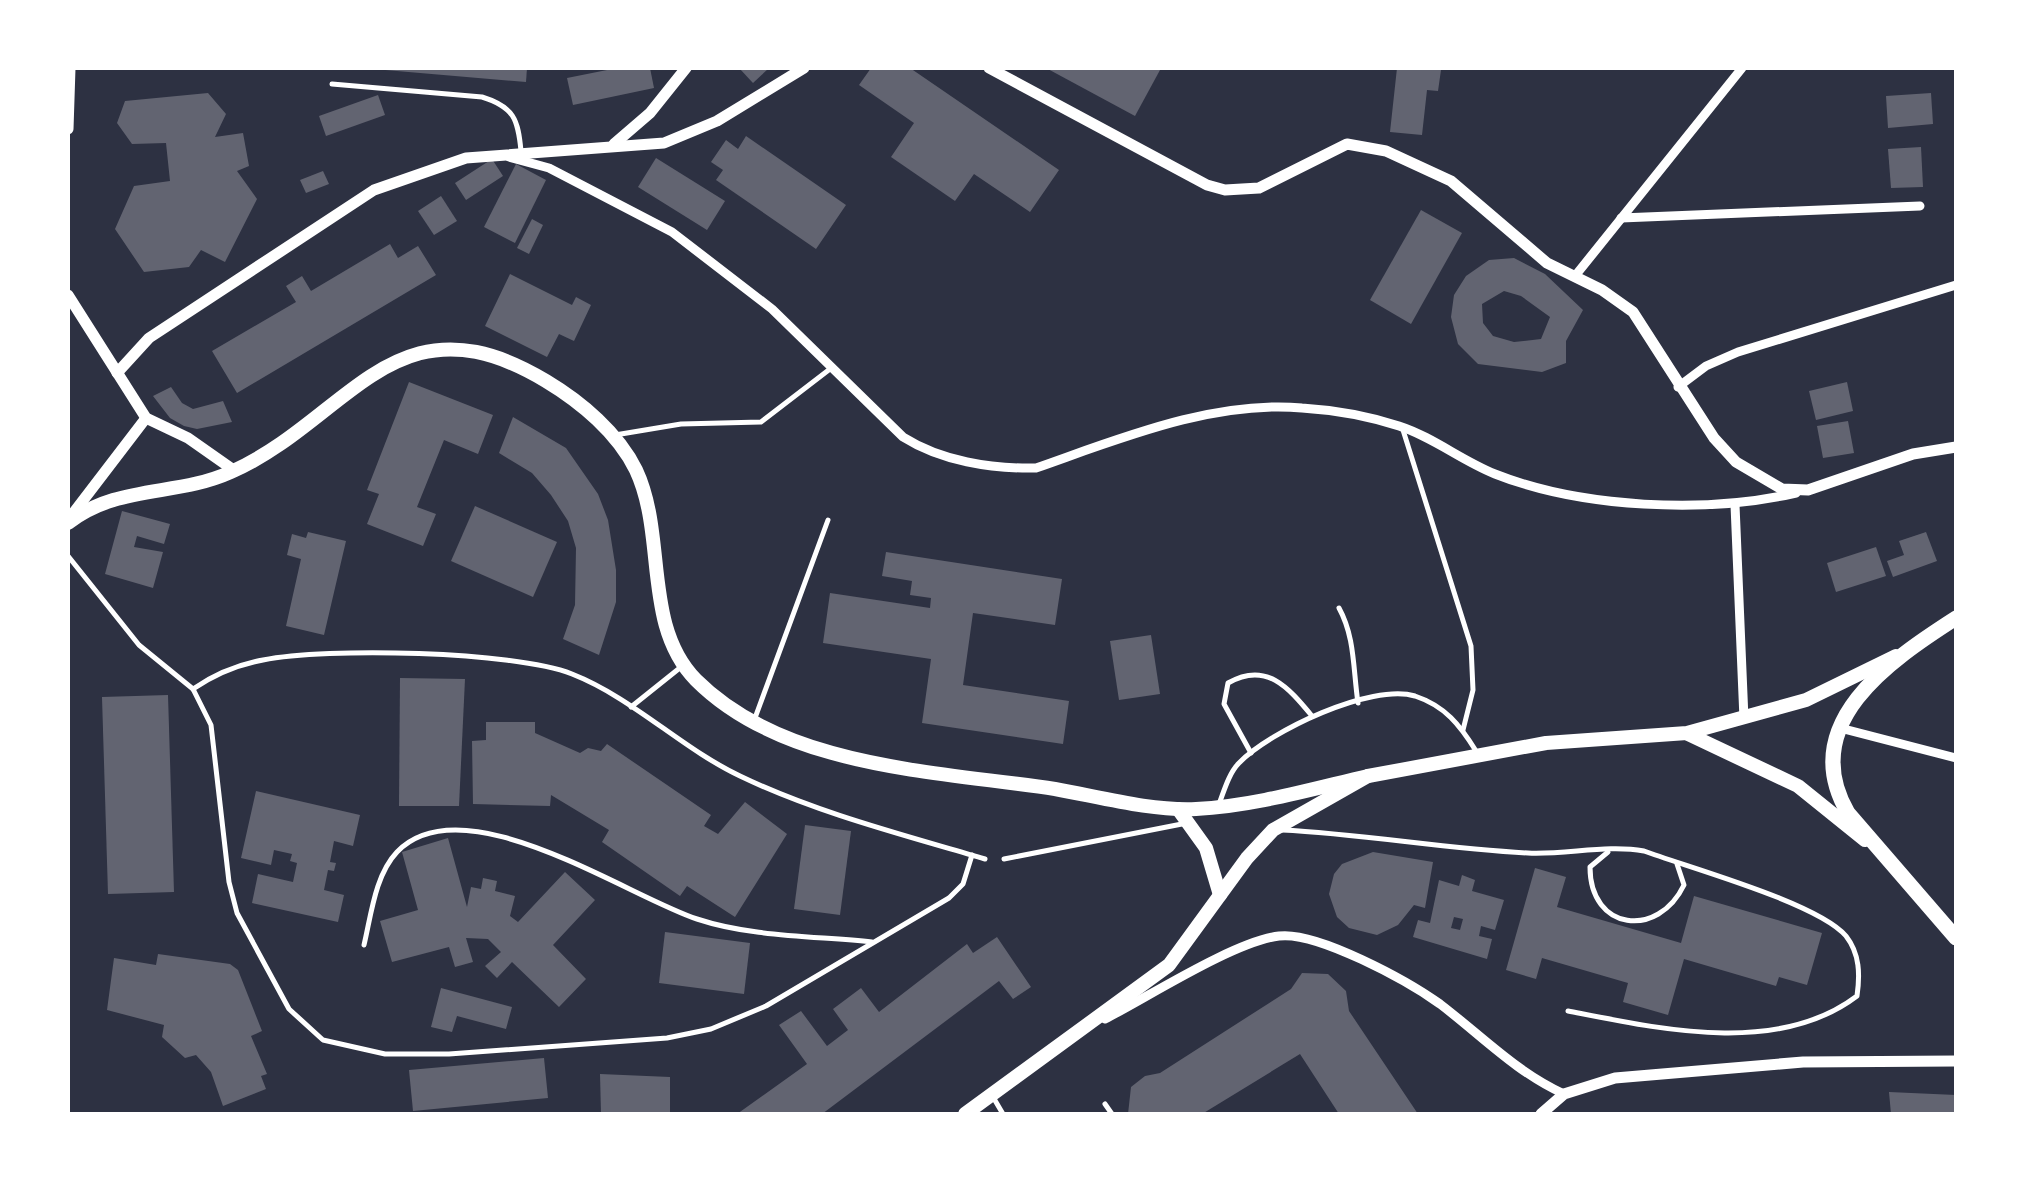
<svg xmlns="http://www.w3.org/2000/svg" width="2024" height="1182" viewBox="0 0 2024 1182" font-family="'DejaVu Sans',sans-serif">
<rect width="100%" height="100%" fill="#2d3142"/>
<g fill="#626471" fill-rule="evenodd">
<path d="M362 68H527L526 82Z"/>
<path d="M617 68H650L654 88 573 105 567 78Z"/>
<path d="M739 68H769L753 83Z"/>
<path d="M871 68H910L1059 170 1030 212 974 174 955 201 891 157 914 123 859 85Z"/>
<path d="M1046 68H1155L1160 70 1135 116Z"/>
<path d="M1397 68 1441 70 1438 91 1427 90 1422 135 1390 132Z"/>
<path d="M208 93 226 114 215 137 243 133 249 166 237 171 257 199 225 262 201 250 189 267 144 272 115 229 134 186 170 181 166 143 132 144 117 123 125 101Z"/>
<path d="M1931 93 1933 124 1888 128 1886 96Z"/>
<path d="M378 95 385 115 326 136 319 116Z"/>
<path d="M746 136 846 205 816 249 716 180 723 170 711 162 726 140 738 149Z"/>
<path d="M1921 147 1923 187 1891 188 1888 149Z"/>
<path d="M656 158 725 201 707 230 638 187Z"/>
<path d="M492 159 503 176 466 200 455 183Z"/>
<path d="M516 164 546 180 515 243 484 227Z"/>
<path d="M323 171 329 184 306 193 300 180Z"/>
<path d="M441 196 457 221 434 235 418 211Z"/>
<path d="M1421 210 1462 233 1411 324 1370 300Z"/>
<path d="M532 219 543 225 529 254 517 248Z"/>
<path d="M390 244 398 258 418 246 436 275 237 393 212 351 296 302 286 286 302 276 311 291Z"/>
<path d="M1514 258 1545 274 1583 310 1566 341V363L1542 372 1478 364 1458 344 1451 317 1454 295 1466 276 1489 260ZM1504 291 1521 296 1550 317 1541 339 1514 342 1493 336 1483 323 1482 304Z"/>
<path d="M510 274 572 305 576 297 591 305 574 341 559 334 547 357 485 326Z"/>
<path d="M409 382 493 415 478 454 444 440 417 507 436 514 423 546 367 524 379 494 367 490Z"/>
<path d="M1847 382 1853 411 1816 420 1809 391Z"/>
<path d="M171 387 182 403 193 409 223 401 232 422 197 429 184 426 170 418 153 396Z"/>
<path d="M513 417 566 448 598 494 608 520 616 570V602L599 655 563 639 575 605 576 548 568 521 551 495 532 473 499 453Z"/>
<path d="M1848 421 1854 453 1823 458 1817 426Z"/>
<path d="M475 506 557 542 533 597 451 561Z"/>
<path d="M122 511 170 524 164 544 137 536 134 547 163 552 153 588 105 574Z"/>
<path d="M308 532 346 541 324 635 286 626 301 559 287 555 292 534 306 538Z"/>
<path d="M1926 532 1937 561 1893 577 1887 561 1904 555 1899 541Z"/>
<path d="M1876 547 1886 576 1836 592 1827 563Z"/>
<path d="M886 552 1062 579 1055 625 973 613 963 685 1069 701 1063 744 922 723 931 659 823 643 830 593 930 608 931 598 910 595 912 581 882 576Z"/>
<path d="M1151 635 1160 694 1119 700 1110 641Z"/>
<path d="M400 678 465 679 459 806H399Z"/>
<path d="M168 695 174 892 108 894 102 697Z"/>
<path d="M486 722H535V733L580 753 588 748 601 751 607 744 711 815 704 826 718 834 745 802 787 834 735 917 687 886 680 896 602 842 609 830 551 795 550 806 473 804 472 741 486 740Z"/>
<path d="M256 791 360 815 353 846 334 841 330 862 336 863 334 871 328 870 324 890 344 895 338 922 252 903 258 874 293 882 297 863 290 861 292 854 274 850 271 865 241 858Z"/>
<path d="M805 825 851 831 840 915 794 909Z"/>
<path d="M448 838 467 907 471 887 481 889 483 878 497 881 495 891 515 896 510 916 518 922 565 872 595 900 553 945 586 979 559 1007 512 962 497 978 485 966 501 952 488 939 466 938 473 962 455 967 449 947 392 962 380 921 418 910 402 852Z"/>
<path d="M1373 852 1433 862 1425 908 1414 905 1398 925 1377 935 1349 928 1337 917 1329 894 1334 874 1342 864Z"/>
<path d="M1535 868 1566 877 1557 907 1681 943 1694 896 1822 933 1807 985 1779 977 1776 986 1684 959 1668 1015 1623 1002 1628 983 1542 958 1536 979 1506 970Z"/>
<path d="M1462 875 1475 880 1472 891 1504 900 1495 930 1481 926 1479 936 1492 939 1487 959 1413 937 1418 920 1430 923 1439 880 1459 886ZM1454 917 1463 919 1460 930 1451 928Z"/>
<path d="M665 932 750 943 744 994 659 983Z"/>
<path d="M997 937 1031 987 1013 999 999 981 822 1114H737L807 1064 779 1025 801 1011 827 1046 848 1030 833 1009 861 988 879 1012 967 944 973 953Z"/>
<path d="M158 954 230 964 238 970 262 1031 251 1036 267 1074 261 1076 266 1089 223 1106 211 1072 196 1055 185 1058 162 1037 164 1025 107 1010 114 958 156 965Z"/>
<path d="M1302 973 1328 974 1346 991 1349 1011 1418 1114H1339L1300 1054 1202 1114H1128L1131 1087 1145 1076 1160 1073 1291 989Z"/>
<path d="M441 988 512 1007 506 1029 457 1016 452 1032 431 1027Z"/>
<path d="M544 1058 548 1098 413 1111 409 1070Z"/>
<path d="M600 1074 670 1077V1114H601Z"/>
<path d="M1889 1092 1956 1095V1114H1891Z"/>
</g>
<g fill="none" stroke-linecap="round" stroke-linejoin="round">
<g stroke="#fff" stroke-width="5">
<path d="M332 84 482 97C514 107 518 119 521 151"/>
<path d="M1403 430 1471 646 1473 690 1463 730"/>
<path d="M615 435 681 424 761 422 830 369"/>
<path d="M68 556 139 645 193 689 211 725 229 882 237 913 289 1009 323 1040 385 1054H449L667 1038 711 1029 766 1006 949 898 963 884 972 855"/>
<path d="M1339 608C1355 637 1353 669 1358 703"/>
<path d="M193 689C215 674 236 665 263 660 326 647 513 651 572 674 633 698 681 748 740 776 817 813 904 835 985 859"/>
<path d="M631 707 681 667"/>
<path d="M755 718 828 520"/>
<path d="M1251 753 1224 704 1228 683C1266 661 1288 687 1312 716"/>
<path d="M1219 804C1224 791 1229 773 1239 763 1270 731 1371 683 1415 696 1445 706 1460 725 1476 751"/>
<path d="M1282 830C1364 834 1446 849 1528 853 1566 855 1607 844 1644 851 1690 868 1818 903 1846 936 1860 954 1860 975 1857 996 1778 1056 1660 1029 1568 1011"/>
<path d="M1608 852 1590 867C1590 931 1658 939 1684 885L1677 864"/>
<path d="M1004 859 1187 823"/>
<path d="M364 945C371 916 375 875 397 852 463 783 627 896 697 919 751 937 815 936 872 942"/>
<path d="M993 1097 1003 1114"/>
<path d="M1105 1104 1112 1114"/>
</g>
<g stroke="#fff" stroke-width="9">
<path d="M509 157 549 168 672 232 772 309 903 437C941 461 991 469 1036 468 1119 439 1213 400 1302 408 1334 410 1368 416 1399 426 1433 437 1462 461 1495 474 1581 508 1706 514 1796 493"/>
<path d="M1621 218 1920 206"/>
<path d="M1575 276 1742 68"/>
<path d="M1678 387 1706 366 1738 352 1956 285"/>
<path d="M1735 505 1744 719"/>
<path d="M1840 728 1956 758"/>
<path d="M1105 1019C1148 997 1235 941 1279 936 1317 931 1408 981 1440 1004 1482 1036 1516 1072 1564 1094"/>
</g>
<g stroke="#fff" stroke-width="11">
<path d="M989 68 1207 185 1225 190 1259 188 1347 144 1386 151 1451 181 1547 263 1602 290 1633 312 1714 438 1736 462 1782 489 1808 490 1913 454 1956 447"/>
<path d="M68 129 70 68"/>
<path d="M614 144 650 113 686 68"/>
<path d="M68 295 146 418 188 438 235 471"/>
<path d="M117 373 149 338 374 190 466 158 664 143 717 121 804 68"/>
<path d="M68 520 146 418"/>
<path d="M1541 1114 1564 1094 1615 1078 1803 1062 1956 1061"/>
</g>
<g stroke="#fff" stroke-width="14">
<path d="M68 523C118 484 176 497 231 472 350 419 395 290 546 381 581 402 618 433 636 470 667 536 642 625 696 680 785 769 938 771 1055 789 1100 797 1150 811 1196 809 1254 806 1312 789 1368 776"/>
<path d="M1688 734 1798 786 1865 840"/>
<path d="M1178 809 1206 848 1220 895"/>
<path d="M965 1114 1169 965 1247 858 1273 830 1368 776 1546 743 1687 733 1806 700 1896 656"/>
</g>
<path stroke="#fff" stroke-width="15" d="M1956 618C1889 661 1796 724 1848 813L1956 938"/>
</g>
<rect width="2024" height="1182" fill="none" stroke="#ffffff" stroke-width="140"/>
</svg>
